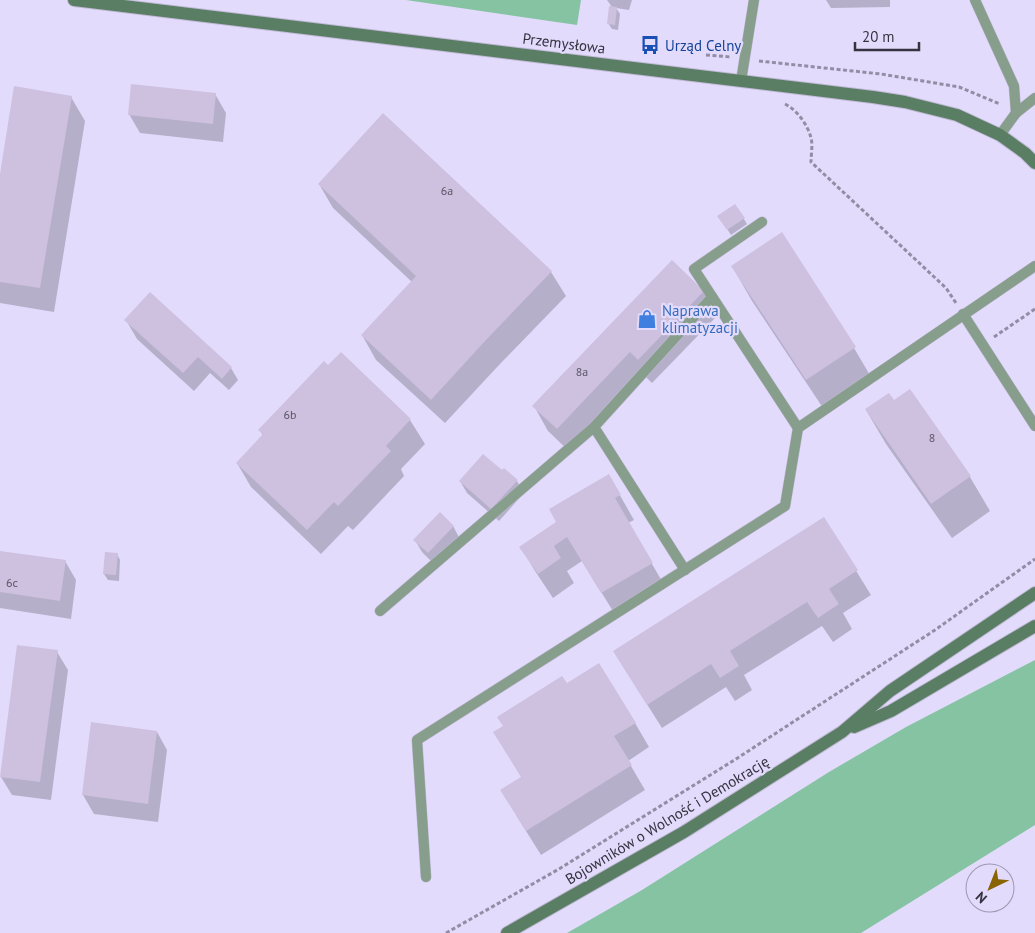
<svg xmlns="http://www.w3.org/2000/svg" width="1035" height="933" viewBox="0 0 1035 933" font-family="'PT Sans',sans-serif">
<rect width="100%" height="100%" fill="#e3dbfc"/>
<g fill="#85c3a2">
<path d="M406 0H581L577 25Z"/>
<path d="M1035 660V825L861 933H567L642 890 829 772 906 727Z"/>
</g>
<g fill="#0003">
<path d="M607 0H632L629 10 616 8 620 14 618 30 612 29 608 23 612 7Z"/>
<path d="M826 0H890V7L831 8Z"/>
<path d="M215 94 226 113 223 142 140 133 129 114Z"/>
<path d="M71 97 85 121 54 312 0 303V181Z"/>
<path d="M383 115 551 272 566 296 499 365 445 423 376 360 362 335 412 282 333 208 319 184Z"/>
<path d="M735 205 747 224 731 235 719 216Z"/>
<path d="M732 266 854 348 874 382 827 414 752 301Z"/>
<path d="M703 291 717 316 652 383 645 376 571 453 548 431 534 406Z"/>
<path d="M126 320 231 368 238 380 229 390 210 373 194 391 137 339Z"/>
<path d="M341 354 410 420 425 444 401 469 404 476 353 530 348 526 321 554 251 487 237 463 263 436 260 430Z"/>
<path d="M910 391 970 477 990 511 952 538 886 444 866 410 894 402Z"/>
<path d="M502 472 517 481 524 493 499 521 467 493 460 481Z"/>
<path d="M609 476 634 520 628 523 666 588 616 616 582 561 567 571 574 583 553 598 535 571 521 547 557 522Z"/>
<path d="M824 519 871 595 843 613 852 629 833 642 822 626 744 675 752 690 735 701 726 687 662 728 614 652Z"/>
<path d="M453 526 460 539 435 565 422 552 415 540Z"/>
<path d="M0 552 65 561 76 580 71 619 0 608Z"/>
<path d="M117 554 120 560 119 581 108 580 104 574Z"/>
<path d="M57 652 68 670 51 800 12 795 1 777Z"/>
<path d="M566 685 635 723 649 747 628 761 645 790 541 855 516 815 522 778Z"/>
<path d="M157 732 167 750 158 822 94 814 83 795Z"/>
</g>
<g fill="#cec0df">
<path d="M609 6 617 7 615 25 607 24Z"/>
<path d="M131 84 216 93 213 124 128 115Z"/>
<path d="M14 86 72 96 40 288 0 282V174Z"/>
<path d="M383 113 552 271 486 340 431 400 361 335 416 276 318 184Z"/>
<path d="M735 204 745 218 727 230 717 216Z"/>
<path d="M782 232 856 347 806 380 731 266Z"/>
<path d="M672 260 704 291 638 360 630 352 557 429 532 406Z"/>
<path d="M150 292 232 367 222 379 198 357 183 373 124 320Z"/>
<path d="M341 352 411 419 386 446 391 451 338 506 334 502 307 530 236 463 263 434 258 430 324 361 328 365Z"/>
<path d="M910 389 971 476 931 504 865 409 889 393 894 400Z"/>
<path d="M483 454 502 470 504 468 518 480 491 509 459 481Z"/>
<path d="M609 474 621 495 615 498 653 563 601 593 567 537 554 546 561 558 538 574 519 547 556 522 549 509Z"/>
<path d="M440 512 454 526 428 553 413 540Z"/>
<path d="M824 517 858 570 829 589 839 604 818 618 807 602 730 651 739 666 720 678 711 664 647 705 613 651Z"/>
<path d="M0 551 66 560 60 601 0 592Z"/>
<path d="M105 552 118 553 116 575 103 574Z"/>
<path d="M17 645 58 650 40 782 0 777Z"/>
<path d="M599 663 636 723 614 736 632 765 526 831 500 790 521 777 493 732 503 726 497 717 562 676 567 683Z"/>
<path d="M91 722 157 731 148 804 82 795Z"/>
</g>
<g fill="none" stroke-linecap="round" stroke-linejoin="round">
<g stroke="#c0b9d6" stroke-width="11">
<g id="lane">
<path d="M975 0 1014 86 1016 113 1000 135"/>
<path d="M741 81 754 0"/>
<path d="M1016 113 1035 98"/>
<path d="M762 222 694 269 798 428"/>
<path d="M963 314 1035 426"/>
<path d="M685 570 594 427 712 297"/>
<path d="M380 611 594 427"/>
<path d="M426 877 417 740 785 506 798 428 1035 266"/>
</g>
</g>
<g stroke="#c0b9d6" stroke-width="14">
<g id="secondary">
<path d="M74 0 873 97 905 102 957 115 1000 135 1025 153 1035 163"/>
<path d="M854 727 891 711 1035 626"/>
<path d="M507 933 684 832 842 732 890 691 1035 593"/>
</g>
</g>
<g stroke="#928da4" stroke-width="3" stroke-dasharray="4 2.5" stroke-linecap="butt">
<path d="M706 55 731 57"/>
<path d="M759 61 881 74 959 87 1000 104"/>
<path d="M785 104C797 110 808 125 811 138 813 145 811 155 811 162L946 288 956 303"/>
<path d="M994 337 1035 309"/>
<path d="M446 933 559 869 736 759 935 630 1035 559"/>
</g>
<use href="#lane" stroke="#869e8b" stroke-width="10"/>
<use href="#secondary" stroke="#597e63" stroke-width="12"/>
</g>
<defs>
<g id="bus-bare" transform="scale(1.5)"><path d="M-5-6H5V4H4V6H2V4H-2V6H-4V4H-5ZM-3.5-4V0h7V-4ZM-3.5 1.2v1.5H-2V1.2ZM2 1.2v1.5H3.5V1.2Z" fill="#1a4fb4" stroke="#e3dbfc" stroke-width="2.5" paint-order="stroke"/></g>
<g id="shop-bare" transform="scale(1.5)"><path d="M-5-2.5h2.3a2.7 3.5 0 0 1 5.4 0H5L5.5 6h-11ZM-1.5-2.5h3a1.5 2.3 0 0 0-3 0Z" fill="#3f7fe0" stroke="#e3dbfc" stroke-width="2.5" paint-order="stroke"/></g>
</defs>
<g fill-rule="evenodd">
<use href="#bus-bare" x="650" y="45"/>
<use href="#shop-bare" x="647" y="319"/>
</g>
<g text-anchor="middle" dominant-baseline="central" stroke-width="4.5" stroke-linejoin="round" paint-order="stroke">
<g font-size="12" fill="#5c5668">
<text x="447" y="190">6a</text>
<text x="582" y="371">8a</text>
<text x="290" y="414">6b</text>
<text x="932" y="437">8</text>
<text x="12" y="582">6c</text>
</g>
<g font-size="15" fill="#363340" stroke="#e3dbfc">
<text transform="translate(564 43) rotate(7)">Przemysłowa</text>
<text transform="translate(667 820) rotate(-31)">Bojowników o Wolność i Demokrację</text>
</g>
<g font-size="15" fill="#164399" stroke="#e3dbfc" text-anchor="start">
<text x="665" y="45">Urząd Celny</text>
</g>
<g font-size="15" fill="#366cbe" stroke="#e3dbfc" text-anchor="start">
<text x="662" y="310">Naprawa<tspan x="662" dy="17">klimatyzacji</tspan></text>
</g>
</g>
<g transform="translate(990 888) rotate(223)"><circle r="24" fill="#e3dbfc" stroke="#9e98b1"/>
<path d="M0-4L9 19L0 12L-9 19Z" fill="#886500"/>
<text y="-8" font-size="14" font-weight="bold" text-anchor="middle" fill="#363340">N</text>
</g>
<path d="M855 42v8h64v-8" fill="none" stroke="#363340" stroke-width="2.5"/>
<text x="862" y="42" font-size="15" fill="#363340" stroke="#e3dbfc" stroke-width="4" paint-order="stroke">20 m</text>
</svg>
